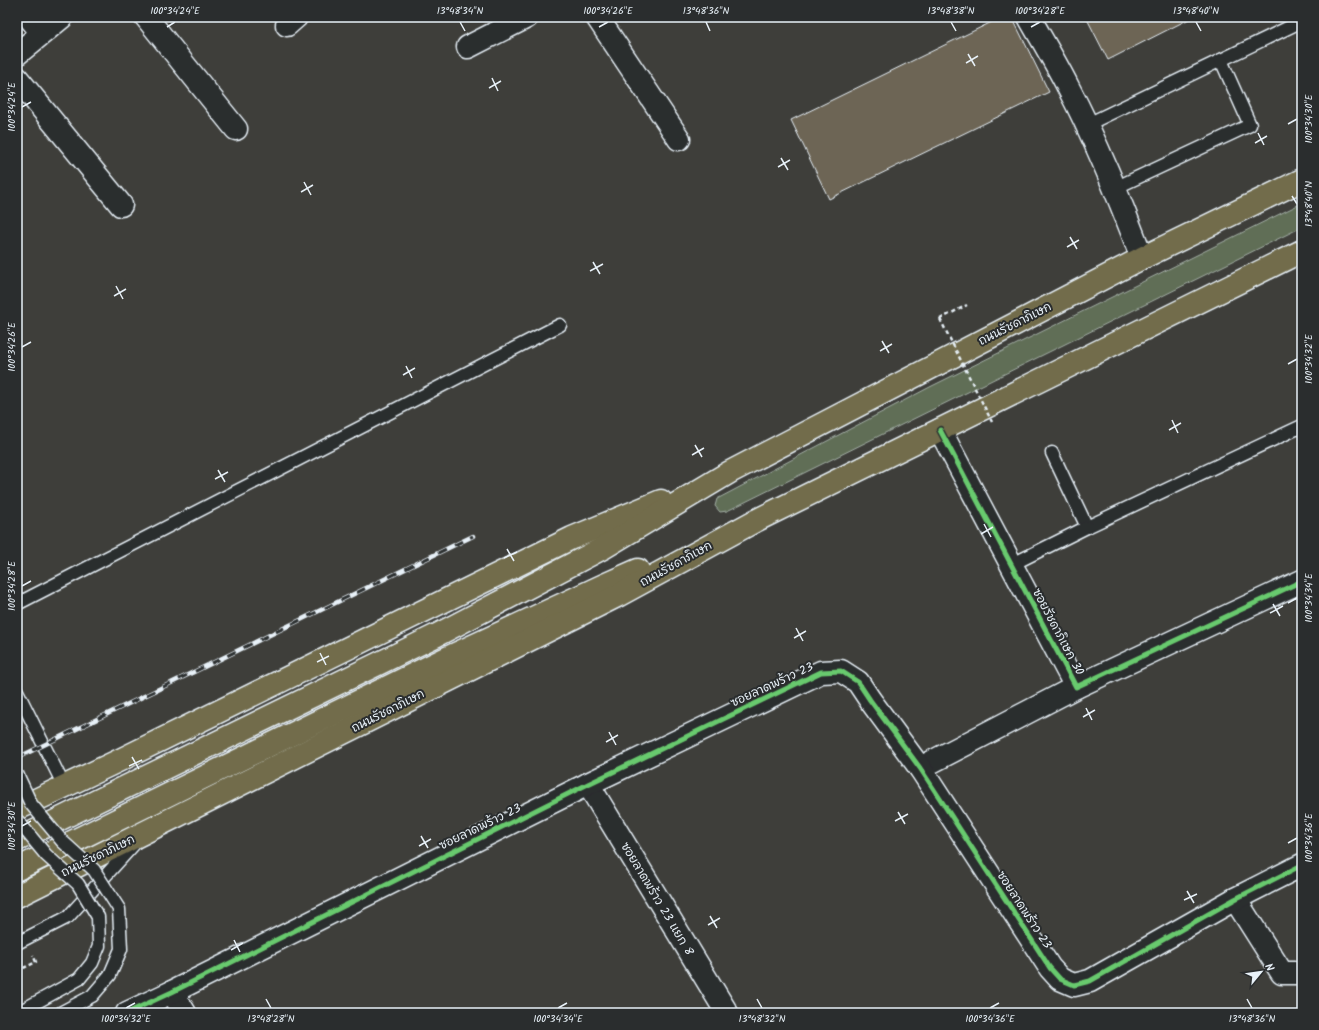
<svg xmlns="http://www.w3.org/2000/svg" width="1319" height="1030" viewBox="0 0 1319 1030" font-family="Kalam,'Playpen Sans Thai',sans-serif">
<rect width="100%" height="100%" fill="#3e3e3a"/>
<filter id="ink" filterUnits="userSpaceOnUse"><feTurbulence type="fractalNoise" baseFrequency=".025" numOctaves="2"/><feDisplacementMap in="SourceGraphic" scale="8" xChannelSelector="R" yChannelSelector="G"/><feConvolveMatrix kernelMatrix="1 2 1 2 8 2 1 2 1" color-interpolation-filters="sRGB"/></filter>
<g filter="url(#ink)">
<path fill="#606e56" stroke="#a4b0a7" d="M1302 203V227L727 511 720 512 715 506 717 499 930 387Z"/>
<g fill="#6d6555" stroke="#e8f1f8">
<path d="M1002 17H1012L1049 92 829 199 791 120Z"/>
<path d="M1086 17H1193L1108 60Z"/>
</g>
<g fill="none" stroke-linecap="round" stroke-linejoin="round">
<g stroke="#e8f1f8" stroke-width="15">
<g id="service">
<path d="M1086 125 1302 21"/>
<path d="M1115 188 1250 125 1221 60"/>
<path d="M1052 453 1087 527 1302 426"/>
<path d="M1011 565 1087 527"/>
<path d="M17 604 560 325"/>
<path d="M17 691 64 786"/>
<path d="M68 917 136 842"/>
</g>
</g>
<g stroke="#e8f1f8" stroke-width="25">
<g id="minor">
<path d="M29 17 42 33"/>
<path d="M146 17 236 129"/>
<path d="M597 17 679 139"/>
<path d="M1029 17C1042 40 1056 63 1068 87 1097 142 1120 200 1142 258"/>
<path d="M287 25 296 17"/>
<path d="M468 47 527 17"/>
<path d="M17 54 62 17"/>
<path d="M17 78 121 205"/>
<path d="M940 430 1076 687 1302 581"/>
<path d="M920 768 1076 687"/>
<path d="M588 784 727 1013"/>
<path d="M1235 899 1282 973H1302"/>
<path d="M172 992 185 1013"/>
<path d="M127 1013 172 992 588 784 821 672 841 671 858 682 870 700 920 768 1050 968 1060 979 1074 985 1090 981 1235 899 1302 865"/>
</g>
</g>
<g stroke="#e8f1f8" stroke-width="25">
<g id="primary">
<path d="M17 809 120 760 572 538 661 501"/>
<path d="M17 840 437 635 603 548 730 472 1142 258 1302 180"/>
<path d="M17 869 447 658 604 585 638 570"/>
<path d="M17 896 619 595 755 521 1302 251"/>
</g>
</g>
<g stroke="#e8f1f8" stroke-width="2.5" stroke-dasharray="4 3" stroke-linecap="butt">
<path d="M940 319 967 305"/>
<path d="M17 971 36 962 33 955"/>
</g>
<use href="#service" stroke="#2a2d2e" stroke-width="12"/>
<use href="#minor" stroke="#2a2d2e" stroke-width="22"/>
<use href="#primary" stroke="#726c4b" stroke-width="22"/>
<g stroke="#e8f1f8" stroke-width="4.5">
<path id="rail" d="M17 758 473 536"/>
</g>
<use href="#rail" stroke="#2a2d2e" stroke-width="3" stroke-dasharray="9" stroke-linecap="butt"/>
<g stroke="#e8f1f8" stroke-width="15" stroke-linecap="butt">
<g id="service-bridge">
<path d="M17 774 31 804 62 841 94 870 119 909 121 949 110 975 92 996 60 1013"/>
<path d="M17 820 46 855 78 884 98 917 99 946 92 963 79 979 17 1013"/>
<path d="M17 943 68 917"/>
</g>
</g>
<path stroke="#e8f1f8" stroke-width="2.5" stroke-dasharray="4 3" stroke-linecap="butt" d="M940 319 992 422"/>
<use href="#service-bridge" stroke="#2a2d2e" stroke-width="12"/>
<g stroke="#2a2d2e" stroke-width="8">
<g id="cycleway">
<path d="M940 430 1076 687 1302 581"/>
<path d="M127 1013 172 992 588 784 821 672 841 671 858 682 870 700 920 768 1050 968 1060 979 1074 985 1090 981 1235 899 1302 865"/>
</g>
</g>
<use href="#cycleway" stroke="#67ca6e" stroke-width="5"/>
</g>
</g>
<path fill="none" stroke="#e8f1f8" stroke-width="1.5" d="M460 22 465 31M706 22 710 31M951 22 956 31M1196 22 1201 31M167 27 175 22M599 27 608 22M1031 27 1040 22M968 54 975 66M966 63 978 56M492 78 498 91M489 88 501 81M22 107 31 102M1288 124 1297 119M1258 133 1264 145M1255 143 1267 136M781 158 788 170M778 167 790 160M304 182 311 195M301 192 313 185M1292 196 1297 204M1070 237 1077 249M1067 247 1079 240M593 262 600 274M590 271 603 264M116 286 123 299M114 296 126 289M882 341 889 353M22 347 31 342M880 351 892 344M1288 364 1297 359M406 366 412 378M403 375 415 368M1172 420 1178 433M1169 430 1181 423M695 445 702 457M692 455 704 448M218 470 225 482M215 479 228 472M984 524 991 537M981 534 993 527M507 549 514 561M504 558 517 552M22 586 31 581M1288 603 1297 598M1273 604 1280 616M1270 613 1283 606M796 628 803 641M794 638 806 631M320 653 326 665M317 662 329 656M1086 708 1092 720M1083 717 1095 710M609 732 616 745M606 742 618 735M132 757 139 769M129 766 142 760M898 812 905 824M895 821 908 814M22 826 31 821M421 836 428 848M1288 843 1297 838M419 846 431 839M1187 891 1194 903M1184 900 1197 894M710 916 717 928M708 925 720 918M234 940 240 952M231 950 243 943M266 999 271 1008M757 999 762 1008M1247 999 1252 1008M126 1008 135 1003M558 1008 567 1003M990 1008 999 1003"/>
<g text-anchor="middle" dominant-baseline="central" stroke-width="4" stroke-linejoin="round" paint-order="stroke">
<g font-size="12" fill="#e8f1f8" stroke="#2a2d2e">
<text transform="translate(1015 324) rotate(-27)">ถนนรัชดาภิเษก</text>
<text transform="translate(676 564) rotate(-29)">ถนนรัชดาภิเษก</text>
<text transform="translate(1058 632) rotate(62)">ซอยรัชดาภิเษก 30</text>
<text transform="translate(772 685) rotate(-25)">ซอยลาดพร้าว 23</text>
<text transform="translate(388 711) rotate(-27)">ถนนรัชดาภิเษก</text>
<text transform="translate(480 827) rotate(-26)">ซอยลาดพร้าว 23</text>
<text transform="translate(98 856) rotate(-26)">ถนนรัชดาภิเษก</text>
<text transform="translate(657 899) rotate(59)">ซอยลาดพร้าว 23 แยก 8</text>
<text transform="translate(1024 910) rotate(57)">ซอยลาดพร้าว 23</text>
</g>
</g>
<rect width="1319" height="1030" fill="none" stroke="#2a2d2e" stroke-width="44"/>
<g transform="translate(1261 972) rotate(61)" stroke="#2a2d2e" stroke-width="3" paint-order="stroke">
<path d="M0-3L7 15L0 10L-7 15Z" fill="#e8f1f8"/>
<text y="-6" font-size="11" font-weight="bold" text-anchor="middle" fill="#e8f1f8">N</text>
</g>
<rect x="22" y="22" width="1275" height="986" fill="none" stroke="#e8f1f8" stroke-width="1.5"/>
<g font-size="10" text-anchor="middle" fill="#e8f1f8">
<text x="175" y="14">100°34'24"E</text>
<text x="460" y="14">13°48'34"N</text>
<text x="608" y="14">100°34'26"E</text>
<text x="706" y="14">13°48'36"N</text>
<text x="951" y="14">13°48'38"N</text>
<text x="1040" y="14">100°34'28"E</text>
<text x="1196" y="14">13°48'40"N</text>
<text transform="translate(11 107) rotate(-90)" y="4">100°34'24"E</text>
<text transform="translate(1308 119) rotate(-90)" y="4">100°34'30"E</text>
<text transform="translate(1308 204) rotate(-90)" y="4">13°48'40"N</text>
<text transform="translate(11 347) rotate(-90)" y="4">100°34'26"E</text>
<text transform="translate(1308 359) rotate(-90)" y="4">100°34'32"E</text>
<text transform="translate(11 586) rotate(-90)" y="4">100°34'28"E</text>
<text transform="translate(1308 598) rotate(-90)" y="4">100°34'34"E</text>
<text transform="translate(11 826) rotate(-90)" y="4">100°34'30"E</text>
<text transform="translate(1308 838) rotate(-90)" y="4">100°34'36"E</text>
<text x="126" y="1022">100°34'32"E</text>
<text x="271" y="1022">13°48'28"N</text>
<text x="558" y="1022">100°34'34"E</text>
<text x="762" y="1022">13°48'32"N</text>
<text x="990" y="1022">100°34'36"E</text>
<text x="1252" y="1022">13°48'36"N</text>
</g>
</svg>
